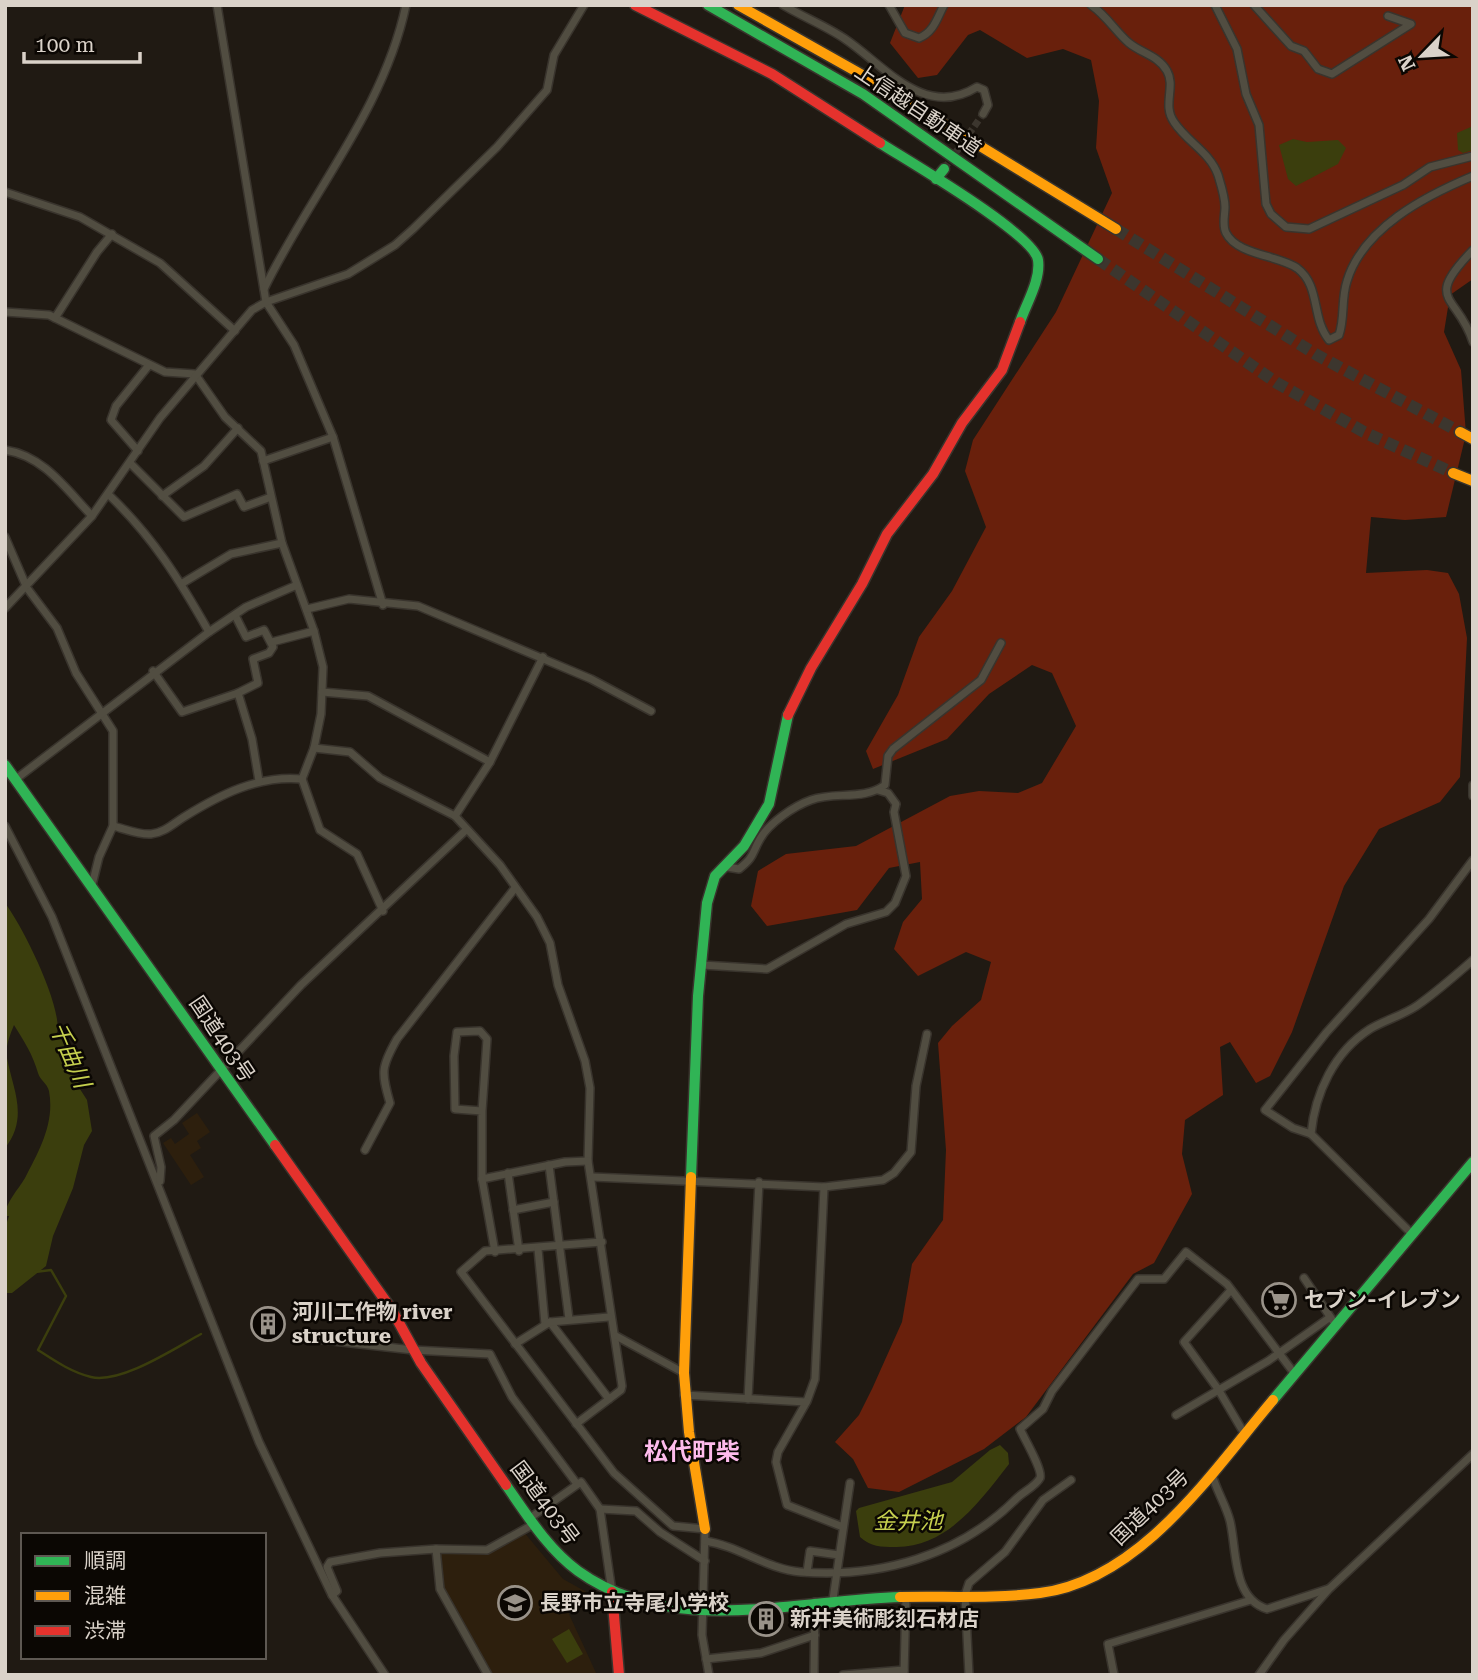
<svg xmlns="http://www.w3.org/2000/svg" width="1478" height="1680" viewBox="0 0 1478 1680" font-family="'Roboto Serif','Noto Sans JP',serif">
<rect width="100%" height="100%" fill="#201a13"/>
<g fill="#2d1f0d">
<path d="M197 1113 210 1132 197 1141 201 1148 190 1155 204 1177 191 1185 163 1143 171 1138 175 1144 189 1134 182 1123Z"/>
<path d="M523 1531 563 1579 590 1594 568 1612 597 1675H492L442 1589 439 1554 443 1549 489 1553Z"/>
</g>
<path fill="#69200c" d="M905 5H1473V279L1450 295 1444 332 1461 370 1466 434 1446 517 1405 520 1371 517 1366 573 1427 570 1448 573 1459 594 1467 638 1460 777 1440 802 1379 829 1344 886 1292 1032 1270 1076 1256 1083 1230 1042 1220 1047 1223 1095 1185 1120 1182 1154 1192 1194 1154 1263 1133 1274 1026 1417 984 1449 899 1492 868 1488 853 1459 835 1442 859 1415 872 1389 902 1322 912 1264 943 1220 946 1150 938 1043 952 1026 981 1000 991 962 966 952 918 976 894 949 903 922 922 899 920 862 889 868 857 910 767 926 751 906 758 871 786 854 856 846 950 796 979 791 1018 793 1042 783 1076 726 1052 673 1032 665 989 694 947 739 873 769 866 751 898 695 919 637 952 591 986 527 965 471 973 440 1056 312 1112 193 1096 148 1099 101 1091 60 1063 49 1027 58 980 30 968 35 937 75 918 78 890 43Z"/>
<g fill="#3b3e0d">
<path d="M1473 126V150L1463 153 1458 150 1457 133Z"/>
<path d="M1293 139 1307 142 1338 140 1346 148 1338 164 1296 186 1288 179 1279 145Z"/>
<path d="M5 903C22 925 63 1007 57 1033 73 1046 81 1066 78 1086L87 1100 92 1131 84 1145 73 1188 53 1236 46 1266 12 1293H5V1228L9 1216H5C5 1203 18 1190 25 1178 39 1151 55 1123 49 1091 47 1083 40 1080 38 1073 33 1055 24 1041 14 1025 10 1035 5 1047 7 1058 13 1090 29 1117 5 1148Z"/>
<path d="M1000 1445 1008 1453 1009 1464C980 1501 947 1548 895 1547 881 1547 871 1547 860 1537L856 1511 859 1508 952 1482 990 1450Z"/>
<path d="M569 1629 583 1654 567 1663 552 1639Z"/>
</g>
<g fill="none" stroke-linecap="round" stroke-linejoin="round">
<path stroke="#3b3e0d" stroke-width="2.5" d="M35 1272 51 1270 66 1296 38 1350C55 1361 71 1372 91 1377 121 1384 175 1348 201 1334"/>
<path stroke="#3c362e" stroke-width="7" stroke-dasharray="7 3.5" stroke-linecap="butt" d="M944 169 983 114"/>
<g stroke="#3c362e" stroke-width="12" stroke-dasharray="12 6" stroke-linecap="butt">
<path d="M1116 229 1317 355 1460 432"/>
<path d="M1098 259 1277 383 1364 432 1453 473"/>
</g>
<g stroke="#39342d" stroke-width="10">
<g id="street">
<path d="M217 5 266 302 294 345 333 437 383 605"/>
<path d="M783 5C803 17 826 26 845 39 884 65 924 120 977 87L984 90 988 105 983 114"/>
<path d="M889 5 905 33 919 38C934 32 937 18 944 5"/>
<path d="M1091 5C1107 16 1115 31 1129 43 1141 53 1159 56 1167 71 1176 87 1162 105 1174 122 1187 142 1210 152 1218 175 1221 185 1225 197 1225 207 1225 215 1222 225 1226 233 1237 255 1278 255 1297 268 1321 286 1311 318 1329 340L1339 335C1345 318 1341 299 1347 281 1363 228 1425 196 1473 176"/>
<path d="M1215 5 1237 49 1246 94 1259 125 1266 204 1271 214 1286 227 1309 229 1403 185 1430 167 1473 156"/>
<path d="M1254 5 1291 46 1304 51 1318 69 1332 74 1411 24 1388 16"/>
<path d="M5 192 80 217 160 263 235 331"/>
<path d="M1473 250C1422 302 1458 294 1473 342"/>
<path d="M264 289C310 194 384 110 406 5"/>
<path d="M5 312 49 315 165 372 195 374 225 417 261 451 282 543 314 631 323 667 321 714 314 748 302 779C259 775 221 794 184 817 174 823 164 833 151 834 139 835 125 829 113 826"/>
<path d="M55 318 97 252 112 234"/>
<path d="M5 450C44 456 66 489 92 516"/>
<path d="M138 451 111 420 116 406 149 365"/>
<path d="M263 461 333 437"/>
<path d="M130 463 184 517 237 494 244 507 271 497"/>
<path d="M109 495C153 537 179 579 209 632"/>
<path d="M162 496 204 466 238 428"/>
<path d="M5 537 27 588 57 628 76 673 113 731V826L99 857 92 885"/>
<path d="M181 584 231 554 282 543"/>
<path d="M5 608 92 516 160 418 252 310 266 302 348 274 395 245 413 229 497 147 547 90 554 55 584 5"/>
<path d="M307 609 349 599 418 606 591 679 651 711"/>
<path d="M235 615 246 637 264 630 273 647 269 653 253 659 258 683 238 693"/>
<path d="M272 642 314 631"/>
<path d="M153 671 182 712 238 693 252 739 259 781"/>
<path d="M322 692 368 696 490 762"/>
<path d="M314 748 350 752 380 778 455 816 500 865 537 917 550 943 558 985 585 1061 590 1088 588 1161 622 1386 621 1390 576 1424"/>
<path d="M16 779 209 632 246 607 297 585"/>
<path d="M302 779 320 830 357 854 383 911"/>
<path d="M1473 785V796"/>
<path d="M455 816 490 762 543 657"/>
<path d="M5 826 52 917 259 1442 332 1595 385 1675"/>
<path d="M727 867 739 869C755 856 751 855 760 839 769 823 794 806 811 800 835 791 863 801 885 785L888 756 893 749 981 680 1001 643"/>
<path d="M702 965 767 969 846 924 886 912 895 903 906 876 894 812 896 804 888 793 878 790"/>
<path d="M482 1111 455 1109 454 1056 457 1032 480 1031 487 1039 482 1111V1179L565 1162 588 1161"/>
<path d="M1311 1134C1315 1093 1334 1052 1370 1029 1385 1020 1404 1015 1418 1005 1435 993 1457 974 1473 960"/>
<path d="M365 1150 390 1103C381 1072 381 1067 397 1039L515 888"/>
<path d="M549 1165 569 1319"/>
<path d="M508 1173 519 1251"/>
<path d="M592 1177 824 1187 883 1180 894 1173 911 1152 916 1086 927 1034"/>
<path d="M482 1179 495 1252"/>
<path d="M160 1181 161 1167 154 1136 174 1120 301 985 466 830"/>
<path d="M824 1187 815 1379 807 1401 778 1452 776 1462 787 1505 843 1527"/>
<path d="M513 1210 554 1202"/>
<path d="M1411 1233 1311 1134 1293 1128 1265 1110 1326 1033 1429 919 1473 860"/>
<path d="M602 1242 485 1251 461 1272 614 1473 673 1526 705 1529 702 1635 709 1675"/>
<path d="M538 1249 545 1324"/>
<path d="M1304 1278 1333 1321"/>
<path d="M1231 1290 1184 1342 1218 1389 1244 1433"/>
<path d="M550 1322 609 1399"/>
<path d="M616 1336 684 1373"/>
<path d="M298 1337 413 1350 490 1354 512 1397 577 1484"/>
<path d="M515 1344 550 1322 609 1317"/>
<path d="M684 1395 806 1402"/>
<path d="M748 1399 759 1182"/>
<path d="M1176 1415 1268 1361 1329 1318"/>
<path d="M1212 1474C1216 1490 1226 1505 1230 1521 1237 1550 1232 1598 1267 1609L1328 1589"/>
<path d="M600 1509 636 1511 660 1532 705 1561"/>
<path d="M530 1518 581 1482 600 1509 612 1592"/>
<path d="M705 1541C739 1546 766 1569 801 1572 880 1578 959 1556 1016 1499 1023 1492 1036 1486 1040 1478 1043 1470 1024 1438 1020 1429L1043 1409 1052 1391 1138 1279H1164L1186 1252 1227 1284 1294 1373"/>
<path d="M807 1572 810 1551 839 1555"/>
<path d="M332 1595 337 1591 327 1567 330 1562 380 1553 436 1549"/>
<path d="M833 1599 850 1483"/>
<path d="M706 1659 761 1653 815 1635"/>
<path d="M488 1675 440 1589 436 1549 487 1550 534 1524"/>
<path d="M814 1675 815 1602"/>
<path d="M843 1675 904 1670"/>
<path d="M904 1675 906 1597"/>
<path d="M969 1675 965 1595 969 1583 1005 1552 1043 1500 1071 1480"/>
<path d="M1114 1675 1108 1644 1251 1600"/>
<path d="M1259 1675 1284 1640 1329 1589 1473 1454"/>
</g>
</g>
<g stroke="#39342d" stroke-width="13">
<g id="fast">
<path d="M708 5 863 94 1098 259"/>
<path d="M880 143C908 161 1034 234 1038 260 1041 280 1026 304 1020 322"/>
<path d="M936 179 944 169"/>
<path d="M5 765 275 1145"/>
<path d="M691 1177 698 996 707 903 715 876 744 846 769 804 788 715"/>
<path d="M1273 1400 1473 1162"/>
<path d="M506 1485C527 1515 548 1549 578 1571 671 1638 794 1600 900 1597"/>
</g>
</g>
<g stroke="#39342d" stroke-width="13">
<g id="slow">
<path d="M738 5 882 86 1116 229"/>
<path d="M1460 432 1473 439"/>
<path d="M1453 473 1473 481"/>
<path d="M691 1177 684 1373 689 1432 705 1529"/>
<path d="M900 1597C946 1596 994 1599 1040 1593 1141 1580 1212 1472 1273 1400"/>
</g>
</g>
<g stroke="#39342d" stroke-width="13">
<g id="jam">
<path d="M635 5 772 74 880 143"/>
<path d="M788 715 811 668 862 584 887 534 933 474 962 423 1002 370 1020 322"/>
<path d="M275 1145 392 1310 421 1363 506 1485"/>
<path d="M612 1592 619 1675"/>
</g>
</g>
<use href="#street" stroke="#514d41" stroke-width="7"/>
<use href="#fast" stroke="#30b455" stroke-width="10"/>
<use href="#slow" stroke="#ff9f0a" stroke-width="10"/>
<use href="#jam" stroke="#e5322d" stroke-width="10"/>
</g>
<defs>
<g id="supermarket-ring" transform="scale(1.75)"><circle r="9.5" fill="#0b0703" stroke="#999289" stroke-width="1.5"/><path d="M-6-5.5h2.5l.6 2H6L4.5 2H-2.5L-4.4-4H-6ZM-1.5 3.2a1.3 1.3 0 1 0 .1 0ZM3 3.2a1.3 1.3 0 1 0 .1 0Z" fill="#999289"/></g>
<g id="building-ring" transform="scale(1.75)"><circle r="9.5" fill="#0b0703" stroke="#999289" stroke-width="1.5"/><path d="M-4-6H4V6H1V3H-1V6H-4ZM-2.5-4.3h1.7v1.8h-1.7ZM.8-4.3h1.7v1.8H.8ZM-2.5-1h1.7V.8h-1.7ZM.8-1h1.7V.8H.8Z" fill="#999289"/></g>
<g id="school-ring" transform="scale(1.75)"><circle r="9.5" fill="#0b0703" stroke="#999289" stroke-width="1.5"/><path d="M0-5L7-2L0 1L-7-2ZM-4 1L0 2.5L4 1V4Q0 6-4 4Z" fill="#999289"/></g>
</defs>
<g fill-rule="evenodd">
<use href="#supermarket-ring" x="1279" y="1300"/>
<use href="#building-ring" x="268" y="1324"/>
<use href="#school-ring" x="515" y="1603"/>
<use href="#building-ring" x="766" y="1619"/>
</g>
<g text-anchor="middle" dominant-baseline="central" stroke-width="5" stroke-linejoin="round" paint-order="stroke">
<g font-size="21" fill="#dad2c9" stroke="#0b0703">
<text transform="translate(918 110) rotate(34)">上信越自動車道</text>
<text transform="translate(222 1039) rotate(56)">国道403号</text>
<text transform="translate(545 1503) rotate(53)">国道403号</text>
<text transform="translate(1150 1507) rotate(-44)">国道403号</text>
</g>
<g font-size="21" font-weight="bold" fill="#dad2c9" stroke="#0b0703" text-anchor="start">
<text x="1304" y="1300">セブン-イレブン</text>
<text x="292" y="1312">河川工作物 river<tspan x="292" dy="24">structure</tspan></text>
<text x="540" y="1603">長野市立寺尾小学校</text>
<text x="790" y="1619">新井美術彫刻石材店</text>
</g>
<g font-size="23" font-style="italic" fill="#c5cf4e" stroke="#0b0703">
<text transform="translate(70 1055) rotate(67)">千曲川</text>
<text x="908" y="1521">金井池</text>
</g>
<g font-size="24" font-weight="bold" fill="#febbec" stroke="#0b0703">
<text x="692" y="1452">松代町柴</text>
</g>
</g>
<rect width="1478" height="1680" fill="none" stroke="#dad2c9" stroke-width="14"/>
<rect x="21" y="1533" width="245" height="126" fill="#0b0703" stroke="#5e5852" stroke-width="2"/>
<rect x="35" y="1556" width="35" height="10" fill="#30b455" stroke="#5e5852" stroke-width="2"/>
<text x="84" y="1568" font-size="21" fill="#dad2c9">順調</text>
<rect x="35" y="1591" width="35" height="10" fill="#ff9f0a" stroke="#5e5852" stroke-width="2"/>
<text x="84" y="1603" font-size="21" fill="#dad2c9">混雑</text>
<rect x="35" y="1626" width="35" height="10" fill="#e5322d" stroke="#5e5852" stroke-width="2"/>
<text x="84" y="1638" font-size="21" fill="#dad2c9">渋滞</text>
<g transform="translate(1422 56) rotate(245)" stroke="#0b0703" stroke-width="5" paint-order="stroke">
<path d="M0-5L12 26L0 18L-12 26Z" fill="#dad2c9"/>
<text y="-10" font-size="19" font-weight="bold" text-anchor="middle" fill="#dad2c9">N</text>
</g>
<path d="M24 52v10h116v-10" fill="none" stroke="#dad2c9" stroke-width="3.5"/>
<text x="35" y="52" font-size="21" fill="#dad2c9" stroke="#0b0703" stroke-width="5" paint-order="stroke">100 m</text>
</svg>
